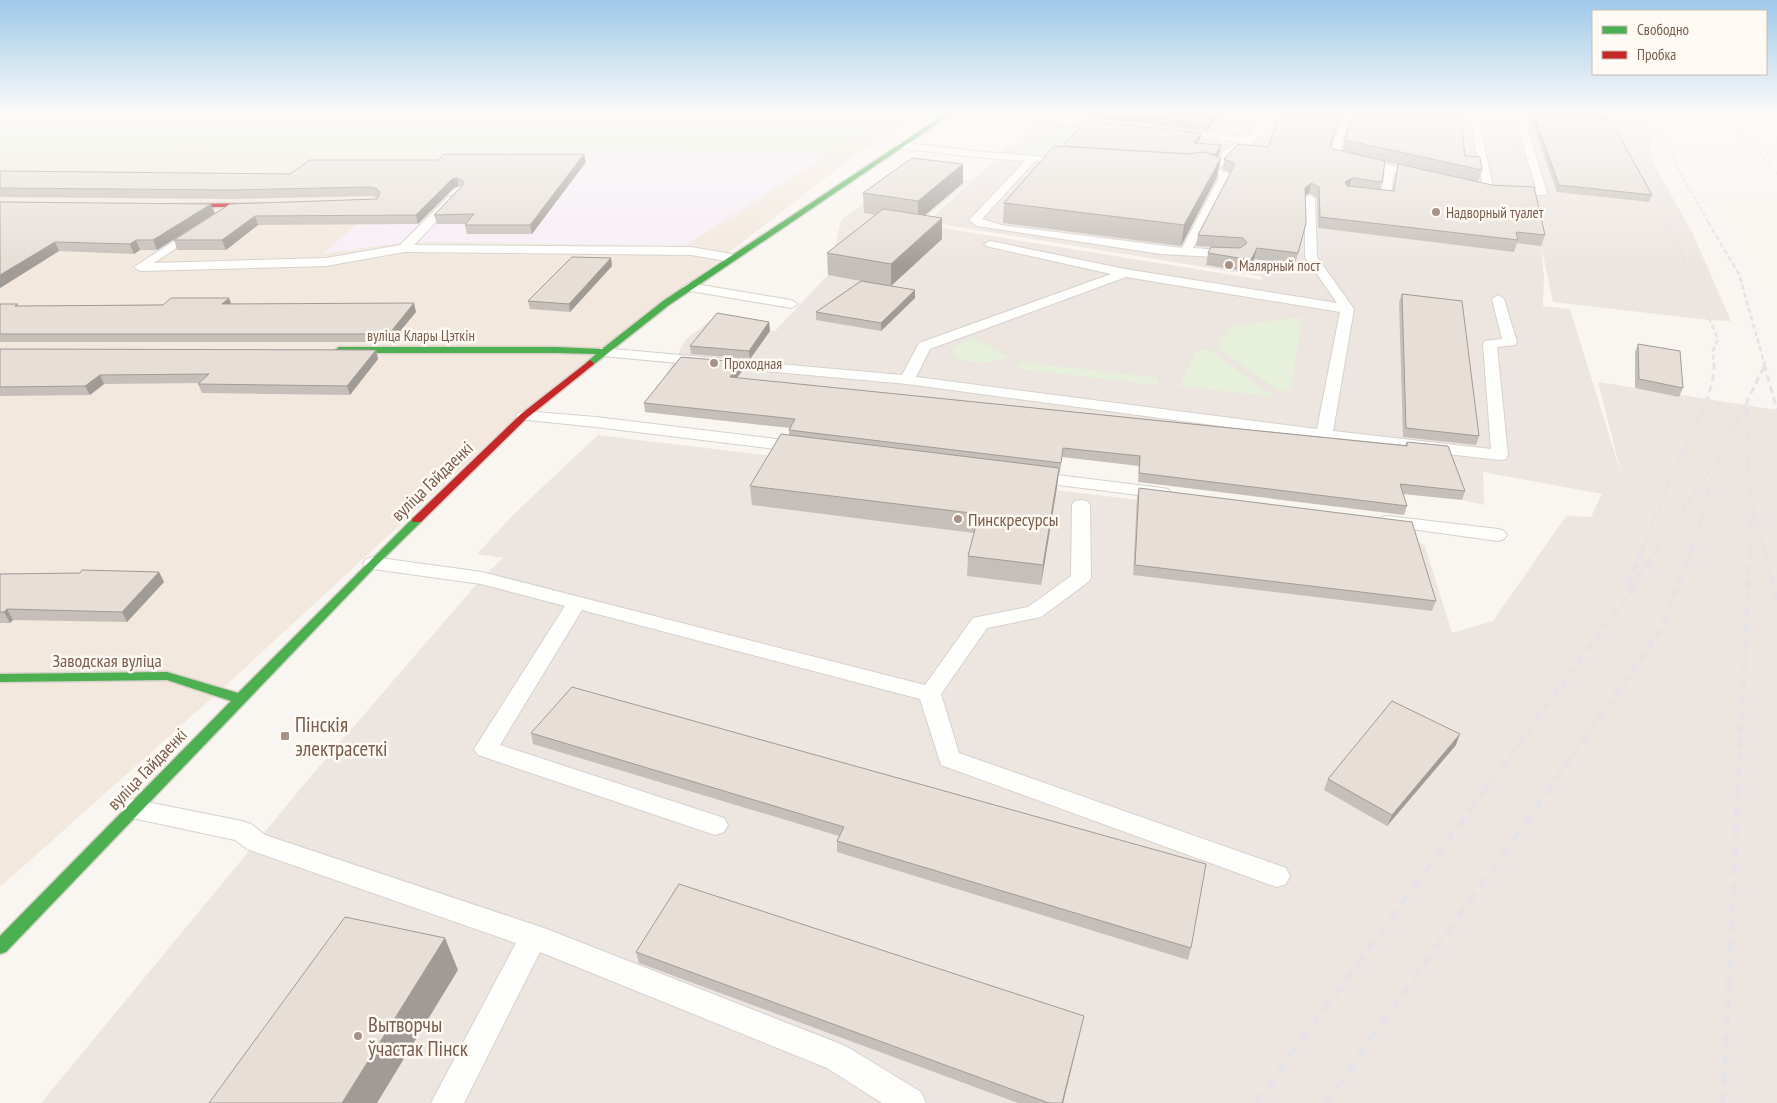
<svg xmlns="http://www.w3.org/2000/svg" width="1777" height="1103" viewBox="0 0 1777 1103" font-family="'PT Sans Narrow',sans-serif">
<rect width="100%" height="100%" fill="#f9f5f0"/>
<path fill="#f2e8de" d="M0 113H924L850 159 519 415 222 689 0 887Z"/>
<path fill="#ede5e0" d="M1018 113H1187L1243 118 1255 113H1653L1648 123 1652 161 1692 232 1731 321 1709 320 1553 302 1541 245 1544 277 1543 306 1570 309 1623 480 1598 382 1777 410V1103H41L311 776 482 578 503 558 477 554 513 515 598 435 1404 532 1425 546 1452 633 1493 621 1566 516 1591 517 1602 494 1483 472 1484 505 1462 500 645 412 686 339 711 320 775 331 828 275 841 220 903 174 970 181 918 224 1263 280 1260 276 927 222 1003 153 1002 152 1007 147 1014 148 1041 123 1010 119Z"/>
<path fill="#f6eef6" d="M442 150 814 152 813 156 823 157 685 246 411 241 323 254Z"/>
<g fill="#e7f0db">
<path d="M0 113H881L883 121 833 152 442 150 217 153 209 148 0 150Z"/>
<path d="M1053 124 1125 129 1204 138 1144 161 1020 155Z"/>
<path d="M1302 317 1291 389 1281 392 1217 348 1230 326Z"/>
<path d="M972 338 1012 358 982 363 959 360 953 354V347Z"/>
<path d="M1197 350H1210L1274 397 1179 386Z"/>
<path d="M1020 362 1158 378 1157 385 1018 369Z"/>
</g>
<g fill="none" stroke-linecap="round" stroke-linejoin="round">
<g stroke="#d7d1cb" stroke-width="2">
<g id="lane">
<path d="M1314 113H1341L1337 116 1272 121C1266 126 1265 133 1260 137 1243 150 1235 147 1222 167L1217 168 1231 175 1193 248 1237 251 1239 254 1233 258 1161 254 977 226 969 220 971 218 1025 161 973 157 900 148 895 145 900 142 973 151 1071 159V163L1068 164 1035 161 982 219 1001 225 1182 248 1220 176 1202 169H1193L1191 167 1196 164 1216 162 1223 151 1238 142 1176 134 1172 131 1173 129 1246 137C1255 132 1257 123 1266 118 1275 113 1302 114 1314 113Z"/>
<path d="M1343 113H1351L1340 153 1426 174V178L1422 179 1394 172 1390 200 1364 198 1363 196 1364 194H1381L1385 170 1332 157 1330 155Z"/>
<path d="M1469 113H1477L1494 191 1493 193 1489 194 1484 191Z"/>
<path d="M1505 113H1557L1553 116H1524L1547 193 1546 195 1510 194 1505 191 1510 188 1536 189 1515 116Z"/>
<path d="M1051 119 1107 122 1111 125 1107 128 1048 124 1047 122Z"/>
<path d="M1310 195 1315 198 1317 257 1354 309 1333 431 1491 449 1483 344 1485 341 1502 339 1492 299 1498 295 1504 299 1517 342 1515 345 1497 347 1508 455 1506 459 1500 460 1324 440 907 384 602 356 597 355 595 352 597 349 602 348 902 375 919 343 1111 274 986 246 984 244 990 241 1125 269 1337 303 1305 257V198ZM1126 277 1340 312 1317 429 916 377 930 349Z"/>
<path d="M452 196 456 197 457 199 456 201 414 245 691 247 732 254 738 258 732 262 691 255 404 252 326 266 140 271 134 267 196 227 200 228 202 230 200 232 154 263 326 258 400 245 448 197Z"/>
<path d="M689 283 791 300 798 304 791 308 685 290 683 287Z"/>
<path d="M524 411 596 417 800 442 806 444 808 447 806 450 800 452 596 427 518 419 516 416 518 413Z"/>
<path d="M1033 472 1162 488 1168 489 1171 493 1168 497 1162 498 1027 481 1024 477 1027 473Z"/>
<path d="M1081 500 1087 501 1090 505 1091 578 1088 582 1041 617 987 628 941 694 959 753 1286 868 1290 876 1286 884 1277 887 1268 884 941 765 920 699 582 610 500 745 724 818 728 825 724 832 715 835 478 755 474 749 478 743 565 606 481 584 373 569 366 567 363 563 366 559 373 557 482 572 925 685 973 618 1028 607 1071 576 1072 505 1075 501Z"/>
<path d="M1388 516 1498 529 1504 531 1507 535 1504 539 1498 541 1382 525 1379 521 1382 517Z"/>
<path d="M132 799 242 821 251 824 265 835 544 928 838 1043 849 1048 921 1092 926 1103H882L827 1068 540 952 464 1103H431L516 943 247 849 235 840 123 816 120 809 123 802Z"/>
</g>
</g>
<g stroke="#d9d2cb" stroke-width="3">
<g id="fast">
<path d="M947 113H953L669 305 593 365 590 366 586 363 596 354 555 353H339L335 350 339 347H555L602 349 663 301Z"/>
<path d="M417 517 422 520 421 522 377 565 6 952 0 954V936L231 701 167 680 0 682V674L167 672 238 693 413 518Z"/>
</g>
</g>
<g stroke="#d9d2cb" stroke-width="3">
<g id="jam">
<path d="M264 203 267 205 266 206 174 208 171 206 174 204Z"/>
<path d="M590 360 594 363 593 365 527 418 421 522H413L412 520 413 518 521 414Z"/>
</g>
</g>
<use href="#lane" fill="#fefefd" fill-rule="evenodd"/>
<use href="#fast" fill="#4caf50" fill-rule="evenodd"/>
<use href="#jam" fill="#c62828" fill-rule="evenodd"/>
<g stroke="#e6e3e7" stroke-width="2" stroke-dasharray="4 2.5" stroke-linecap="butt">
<path d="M1497 113 1496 127C1500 130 1506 133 1509 137 1520 151 1524 180 1520 197"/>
<path d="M1582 113 1586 124"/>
<path d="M1602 113 1622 129 1640 157 1668 223"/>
<path d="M1635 113 1643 138 1640 157"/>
<path d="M1725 113 1777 174"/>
<path d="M1496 127V161L1500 190 1498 194"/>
<path d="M1661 132 1682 177 1709 223"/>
<path d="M1187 143 1227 126 1274 113"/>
<path d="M1194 153 1223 134"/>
</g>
<g stroke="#e6e3e7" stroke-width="2.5" stroke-dasharray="5 3" stroke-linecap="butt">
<path d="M1668 222 1718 339 1713 351 1714 366"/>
<path d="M1708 222 1739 274 1765 366"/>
</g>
<g stroke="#e6e3e7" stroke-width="3" stroke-dasharray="7 4.5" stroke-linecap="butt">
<path d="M1764 364 1777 410"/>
<path d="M1764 367 1747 401V467L1752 502 1764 551"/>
<path d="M1642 551C1653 522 1664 493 1677 465 1689 436 1715 396 1714 364"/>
<path d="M1656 551 1712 467"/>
<path d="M1691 551 1698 532 1718 458 1747 401"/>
<path d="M1750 551 1752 502"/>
</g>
<g stroke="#e6e3e7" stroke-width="4.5" stroke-dasharray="9 5.5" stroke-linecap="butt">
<path d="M1764 550 1777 602"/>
<path d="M1628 585 1642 550"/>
<path d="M1484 791 1620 606 1657 550"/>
<path d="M1548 791 1660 631 1691 550"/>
<path d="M1738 791 1750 550"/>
</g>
<g stroke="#e6e3e7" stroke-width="5.5" stroke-dasharray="11 8" stroke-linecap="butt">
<path d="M1256 1103 1485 790"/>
<path d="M1325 1103 1549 790"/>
<path d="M1723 1103 1738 790"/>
</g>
</g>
<g fill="#c6bfb9" fill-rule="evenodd">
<path d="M1092 112H1220L1207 131 1126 121 1091 119Z"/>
<path d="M1370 112H1460L1465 156 1482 170 1478 182 1545 235 1541 246 1517 243 1514 252 1318 228 1317 198 1309 193 1305 196 1303 234 1295 265 1254 259 1249 272 1206 265 1208 253 1211 247 1196 246 1198 235 1231 173 1223 169 1224 159 1268 147 1337 126 1331 146 1333 149 1342 151 1345 140 1369 118ZM1385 162 1398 164 1393 191 1380 190Z"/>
<path d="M1533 113 1652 195 1649 202 1557 192 1531 119Z"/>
<path d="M1201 133 1200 139 1197 143 1220 152 1217 157 1221 158 1217 177 1181 246 1003 223 1004 203 1063 146Z"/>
<path d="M586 162 532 234H467L465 225 466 224H437L434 215 461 187 459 186 454 188 418 224 258 225 226 250H177L174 240 230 204 377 199V198L373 196 233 199 0 197V171L290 174Z"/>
<path d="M963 164V183L925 215 942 218V239L891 286 915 298 881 331 816 320V312L861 281 828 275 827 253 876 215 864 213 863 193Z"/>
<path d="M0 202 215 213 157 250H140L134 254 59 251 0 288Z"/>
<path d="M611 258 612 266 570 312 530 309 528 301Z"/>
<path d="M1402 294 1479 436 1476 445 1403 437 1399 302Z"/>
<path d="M0 304 20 306 231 304 416 312 391 342H0Z"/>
<path d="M769 322 770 331 750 359 691 354 690 346Z"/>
<path d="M1638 344 1683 388 1679 397 1635 388V352Z"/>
<path d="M0 349 376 350 378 359 350 395 202 393 198 384 199 383 104 384 90 395 0 396Z"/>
<path d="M741 362 742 371 737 378 1405 445 1407 442 1465 491 1462 500 1403 494 1407 506 1404 515 1138 482 1139 466 1062 457 1060 473H1059L1057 487 1041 585 967 576 968 556 974 533 752 505 750 486 789 435V430L790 428 645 412 644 403Z"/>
<path d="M1139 488 1436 601 1432 611 1133 575 1137 497Z"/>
<path d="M159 572 164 582 127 622 13 620 10 623H0V574Z"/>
<path d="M531 733 1206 864 1191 948 1188 960 837 852V841L839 836 533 744Z"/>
<path d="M1456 745 1387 826 1324 790 1328 779Z"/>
<path d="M636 952 1084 1016 1063 1103H1018L639 963Z"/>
</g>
<g fill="#a19b96">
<path d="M1217 112H1220L1207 131 1208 124Z"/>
<path d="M1201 133 1200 139 1193 149 1194 143Z"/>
<path d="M1221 145 1220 152 1215 160 1186 157Z"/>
<path d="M584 154 586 162 532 234 530 225Z"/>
<path d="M1221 158 1217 177 1181 246 1184 225Z"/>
<path d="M963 164V183L918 221V201Z"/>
<path d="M457 178 459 186 454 188 418 224 416 215 452 179Z"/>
<path d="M1352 178 1349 188 1342 192 1345 182Z"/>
<path d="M1311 183 1309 193 1303 198 1305 188Z"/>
<path d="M211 204 215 213 157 250 153 240Z"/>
<path d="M255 216 258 225 226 250 222 240Z"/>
<path d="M942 218V239L891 286V264Z"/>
<path d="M136 240 140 250 134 254 130 244Z"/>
<path d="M55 242 59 251 0 288V275Z"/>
<path d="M1257 248 1254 259 1249 272 1251 260Z"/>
<path d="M611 258 612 266 570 312 569 304Z"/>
<path d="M915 290V298L881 331V323Z"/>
<path d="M229 298 232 306 222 304Z"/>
<path d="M414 303 416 312 391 342 389 334Z"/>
<path d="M769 322 770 331 750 359 749 351Z"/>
<path d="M376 350 378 359 350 395 347 386Z"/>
<path d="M741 362 742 371 731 386 730 377Z"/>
<path d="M100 375 104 384 90 395 85 386Z"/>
<path d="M1059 468 1057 487 1041 585 1043 565Z"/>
<path d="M159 572 164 582 127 622 122 612Z"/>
<path d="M7 609 13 620 10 623 4 612Z"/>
<path d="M1460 734 1456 745 1387 826 1392 815Z"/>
<path d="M445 938 458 970 377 1103H342Z"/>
<path d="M1084 1016 1063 1103H1062Z"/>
</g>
<g fill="#e6ded7" stroke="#a19b96">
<path d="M1092 112H1217L1208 124 1127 115 1092 113Z"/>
<path d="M1371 112H1460L1465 156 1480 157 1482 170 1345 140 1352 116 1371 118Z"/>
<path d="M1281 113 1339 117 1330 145 1333 149 1385 161 1382 182 1352 178 1345 182 1347 186 1394 191 1398 164 1492 185 1534 187 1545 235 1516 232 1518 240 1320 217 1319 187 1311 183 1305 188 1306 223 1298 253 1257 248 1251 260 1208 253 1211 247 1240 248 1247 243 1243 238 1198 235 1234 166V163L1224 159 1238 144 1268 147Z"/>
<path d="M1533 113 1610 119 1652 195 1559 185Z"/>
<path d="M1084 123 1127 125 1201 133 1194 143 1221 145 1216 154H1210L1205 152 1188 154 1063 146Z"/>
<path d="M1054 146 1188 154 1205 152 1221 158 1184 225 1004 203Z"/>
<path d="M444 154H584L530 225H465L474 214 434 215 463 185V181L457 178 452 179 416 215 255 216 222 240H174L230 204 377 199 380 193 377 189 371 187 230 190 0 188V171L290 174 310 160H438Z"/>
<path d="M912 158 963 164 918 201 863 193Z"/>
<path d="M0 202 211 204 153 240H136L130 244 55 242 0 275Z"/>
<path d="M883 209 942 218 891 264 827 253Z"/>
<path d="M572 257 611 258 569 304 528 301Z"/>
<path d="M861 281 915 290 881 323 816 312Z"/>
<path d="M1402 294 1462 301 1479 436 1406 428Z"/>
<path d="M171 298H229L222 304 414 303 389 334H0V304H18L15 306 163 305Z"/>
<path d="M717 313 769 322 749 351 690 346Z"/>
<path d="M1638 344 1680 351 1683 388 1639 379Z"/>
<path d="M0 349 376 350 347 386 198 384 209 374 100 375 85 386 0 387Z"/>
<path d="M681 357 741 362 730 377 1407 446V442L1448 446 1465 491 1400 484 1407 506 1139 473 1140 456 1063 448 1061 463 789 430 795 419 644 403Z"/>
<path d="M781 434 1059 468 1043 565 968 556 979 514 750 486Z"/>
<path d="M1139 488 1412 522 1436 601 1135 565Z"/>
<path d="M82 570 159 572 122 612 7 609 4 612H0V574L80 573Z"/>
<path d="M572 687 1206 864 1191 948 837 841 844 827 531 733Z"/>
<path d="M1392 701 1460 734 1392 815 1328 779Z"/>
<path d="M679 884 1084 1016 1062 1103H1049L636 952Z"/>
<path d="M345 917 445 938 342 1103H209Z"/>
</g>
<linearGradient id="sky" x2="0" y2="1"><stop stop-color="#9ec9e9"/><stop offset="0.42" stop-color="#fcfaf8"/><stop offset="1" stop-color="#fcfaf8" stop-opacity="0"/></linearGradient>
<rect width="1777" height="267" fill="url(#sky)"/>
<g fill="#a69286" stroke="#fffaf3" stroke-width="2">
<circle cx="1436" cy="212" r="5"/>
<circle cx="1229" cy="265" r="5"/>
<circle cx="714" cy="363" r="5"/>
<circle cx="958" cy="519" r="5"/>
<rect x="280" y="731" width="10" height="10" rx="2.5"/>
<circle cx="358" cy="1036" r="5"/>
</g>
<g text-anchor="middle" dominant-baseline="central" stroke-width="5" stroke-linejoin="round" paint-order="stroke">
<g font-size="15" fill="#7a5c4d" stroke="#fffaf3" text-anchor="start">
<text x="1446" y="212">Надворный туалет</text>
<text x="1239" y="265">Малярный пост</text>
<text x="724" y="363">Проходная</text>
</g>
<g font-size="15" fill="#7a5c4d" stroke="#fffaf3">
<text x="421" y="335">вуліца Клары Цэткін</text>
</g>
<g font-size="18" fill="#7a5c4d" stroke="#fffaf3">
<text transform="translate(432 481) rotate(-44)">вуліца Гайдаенкі</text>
<text x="107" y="660">Заводская вуліца</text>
<text transform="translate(147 769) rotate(-46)">вуліца Гайдаенкі</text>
</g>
<g font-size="18" fill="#7a5c4d" stroke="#fffaf3" text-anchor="start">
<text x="968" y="519">Пинскресурсы</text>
</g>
<g font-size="21" fill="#7a5c4d" stroke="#fffaf3" text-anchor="start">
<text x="295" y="724">Пінскія<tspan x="295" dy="24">электрасеткі</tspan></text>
<text x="368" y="1024">Вытворчы<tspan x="368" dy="24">ўчастак Пінск</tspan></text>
</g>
</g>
<rect x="1592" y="10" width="175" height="65" fill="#fffaf3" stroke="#cabbb1"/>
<rect x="1602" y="26" width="25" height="8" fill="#4caf50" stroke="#cabbb1"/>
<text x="1637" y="35" font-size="15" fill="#7a5c4d">Свободно</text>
<rect x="1602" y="51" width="25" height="8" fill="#c62828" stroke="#cabbb1"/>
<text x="1637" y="60" font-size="15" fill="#7a5c4d">Пробка</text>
</svg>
